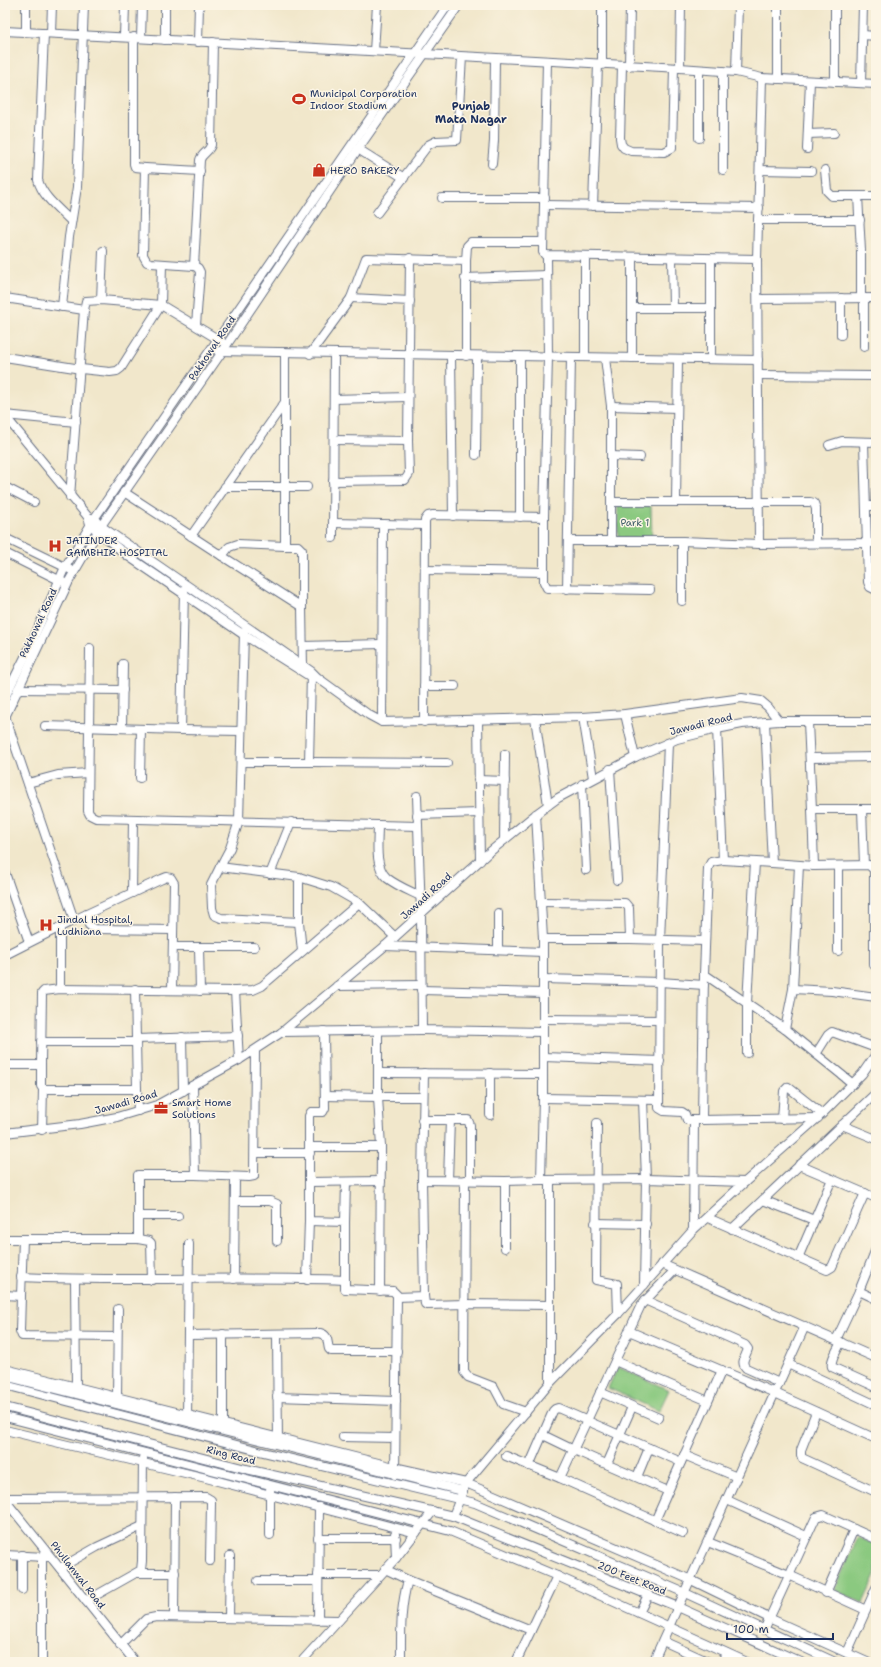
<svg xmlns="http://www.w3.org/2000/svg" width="881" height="1667" viewBox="0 0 881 1667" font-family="'Shantell Sans',sans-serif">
<rect width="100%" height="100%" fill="#fcf5e5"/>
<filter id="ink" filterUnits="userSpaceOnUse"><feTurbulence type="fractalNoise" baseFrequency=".025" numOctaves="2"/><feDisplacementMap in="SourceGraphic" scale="8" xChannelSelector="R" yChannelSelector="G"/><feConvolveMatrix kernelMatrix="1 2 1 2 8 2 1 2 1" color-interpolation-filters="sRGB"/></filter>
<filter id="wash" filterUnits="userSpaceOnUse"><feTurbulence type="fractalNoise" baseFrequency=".012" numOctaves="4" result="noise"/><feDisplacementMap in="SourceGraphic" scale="16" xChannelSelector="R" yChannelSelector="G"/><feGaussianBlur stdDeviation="0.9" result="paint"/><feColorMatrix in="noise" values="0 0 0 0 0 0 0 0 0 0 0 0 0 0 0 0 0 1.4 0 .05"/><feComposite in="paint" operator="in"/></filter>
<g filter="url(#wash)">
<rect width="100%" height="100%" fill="#f1e7cb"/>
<g fill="#8bc980" stroke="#537c6f">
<path d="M618 505 651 506 652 539 618 538Z"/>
<path d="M618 1367 669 1390 659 1411 608 1388Z"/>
<path d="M858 1537 876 1545V1575L863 1603 834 1590Z"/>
</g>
</g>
<g filter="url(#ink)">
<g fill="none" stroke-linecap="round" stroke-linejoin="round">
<g stroke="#666f84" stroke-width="10">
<g id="minor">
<path d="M835 5V82"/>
<path d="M5 31 680 68 736 72 762 78 876 84"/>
<path d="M26 32V5"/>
<path d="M44 33 38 180C42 196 59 209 71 221"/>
<path d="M51 33 52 5"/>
<path d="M863 35 876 36"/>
<path d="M124 37 125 5"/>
<path d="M134 37V164L135 167 145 168 143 255 147 262 151 263 194 266"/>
<path d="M141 38 142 5"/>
<path d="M165 40V5"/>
<path d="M198 42 199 5"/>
<path d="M374 51 377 5"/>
<path d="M547 61 543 252 545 255 757 259 759 544"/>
<path d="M602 65V5"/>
<path d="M622 66 620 138 621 144 624 148 631 151 664 152 672 148 674 68"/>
<path d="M629 66 630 5"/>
<path d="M680 68 681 5"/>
<path d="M723 71V170"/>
<path d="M736 72 738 5"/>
<path d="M778 79V5"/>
<path d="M861 83 863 5"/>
<path d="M808 134 834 133"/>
<path d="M699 138V70"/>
<path d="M358 149 404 178"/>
<path d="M807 149 810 81"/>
<path d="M492 164 494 141 495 58"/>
<path d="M145 168 200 171"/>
<path d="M760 170 811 171"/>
<path d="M825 170 827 191 832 196H876"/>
<path d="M858 196 861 251V298"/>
<path d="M442 198H545"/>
<path d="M545 205 759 208"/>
<path d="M593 206 598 64"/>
<path d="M377 213 428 145 436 141 457 140 462 57"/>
<path d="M758 220H860"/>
<path d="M585 257V357"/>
<path d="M632 258V358"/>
<path d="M672 258 673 308"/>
<path d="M711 259V359"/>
<path d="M757 259 762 78"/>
<path d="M466 261 467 246 471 242H543"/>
<path d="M465 278 547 275"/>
<path d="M5 298 84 310"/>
<path d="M351 298 410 301"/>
<path d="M841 298V335"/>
<path d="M758 299 876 298"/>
<path d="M101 300 103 251"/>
<path d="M62 307 69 237 77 187 84 5"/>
<path d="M632 308H711"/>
<path d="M196 325 200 272 198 268 194 266 200 160C202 153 209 152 211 145L213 42"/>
<path d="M864 347V298"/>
<path d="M218 351 758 360"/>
<path d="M310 354 351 298 366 258 466 261V356"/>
<path d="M451 356 453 516"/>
<path d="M5 357 81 369 110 372 117 371 121 368 161 305 162 264"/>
<path d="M520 357V517"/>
<path d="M605 358 611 406V541H682L759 544 876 543"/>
<path d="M758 375 876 376"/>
<path d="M334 399 407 397"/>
<path d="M611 406 677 408"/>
<path d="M5 415 76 422"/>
<path d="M5 416 88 517 90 524 98 532 128 556 244 635 311 677 318 678"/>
<path d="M334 440 408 441 410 258"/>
<path d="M864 442 868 582 870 587 876 590"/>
<path d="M829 445 842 441 876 442"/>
<path d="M476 455 477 356"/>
<path d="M611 456 640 457"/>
<path d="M333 481 405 480 409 474 408 441"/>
<path d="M5 487 34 502"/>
<path d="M225 487H307"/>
<path d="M124 492 222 556 229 547 238 544 285 546V354"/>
<path d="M70 497 84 310 86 301 101 300 161 305 221 341"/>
<path d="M611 502H810L814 503 816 509V543"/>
<path d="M676 502 678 359"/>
<path d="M867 506H876"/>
<path d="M88 517 94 519 101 526 311 671 318 678 369 715 382 722 583 717 625 714 742 698 761 701 768 707 779 721"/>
<path d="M544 517 548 357 547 257"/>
<path d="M333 523 383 524 382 722"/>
<path d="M383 524 425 525"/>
<path d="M191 536 285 402"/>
<path d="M5 538 69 569"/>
<path d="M333 538 334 354"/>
<path d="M568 541H611"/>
<path d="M682 541V601"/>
<path d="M285 546H298L302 550V607"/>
<path d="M5 553 63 582"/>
<path d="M222 556 302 607 303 668"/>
<path d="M425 570 544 572"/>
<path d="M567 589 571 357"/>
<path d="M244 632 239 821 230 848 220 867 299 877V922L302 951"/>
<path d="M303 646 382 644"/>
<path d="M90 648 88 811 90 815 96 818 418 826"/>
<path d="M424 686H455"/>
<path d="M18 689 123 690"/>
<path d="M5 697 28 651 65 567 94 519 448 5"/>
<path d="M625 714 635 757"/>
<path d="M5 717 69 581 101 526 222 352 358 149 459 5"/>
<path d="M583 717 593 778"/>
<path d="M535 718 548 805"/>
<path d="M478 720 480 861"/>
<path d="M424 722 425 525V520L428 516 433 515 544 517V582L547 588 650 590"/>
<path d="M808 722 812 809H876"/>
<path d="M45 726 181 730 184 591"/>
<path d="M122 728 123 664"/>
<path d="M717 729 723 860 711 862 708 868 704 974 702 1120 818 1118"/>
<path d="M181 730 241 731"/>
<path d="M668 743 660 940 659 1108 664 1111 682 1112 685 1114 687 1120H702"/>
<path d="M810 758 876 757"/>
<path d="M241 762H309L311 674"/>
<path d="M309 762 447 763"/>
<path d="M610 769 617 880"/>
<path d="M140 778 141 729"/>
<path d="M478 780 505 781"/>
<path d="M28 783 58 775 88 773"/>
<path d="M582 784 586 870"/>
<path d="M417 796 421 914 422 1030 543 1032"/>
<path d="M812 809 814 866"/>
<path d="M862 809 864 865"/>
<path d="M536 814 543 939V1098L541 1180 646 1179 745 1182"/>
<path d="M417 815 479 813"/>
<path d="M378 825C378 841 374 867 387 878 397 886 410 891 420 896"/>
<path d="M504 840 505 754"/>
<path d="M723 860 772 863 765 722"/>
<path d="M772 863 814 866 869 865 874 870V965"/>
<path d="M838 866V951"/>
<path d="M220 867 211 885 212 908 214 915 221 918 299 922"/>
<path d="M5 873 29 942"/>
<path d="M270 874 291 822"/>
<path d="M299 877 331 887 359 903"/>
<path d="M132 893 133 819"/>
<path d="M542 902 625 903 629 908 630 939"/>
<path d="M498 913V950"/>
<path d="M87 914 89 925 94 929 173 930"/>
<path d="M74 920 162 879 167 877 171 878 174 883 172 990"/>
<path d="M543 939H630L705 941"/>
<path d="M385 946 543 952"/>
<path d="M173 947H254"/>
<path d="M199 947 200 991"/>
<path d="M5 955 74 920 5 716"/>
<path d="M704 974 785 1029 853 1084"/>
<path d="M543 979 660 982 704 985"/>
<path d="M337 986 421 985"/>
<path d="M60 989V928"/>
<path d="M135 989 136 1039 238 1036"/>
<path d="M793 989 832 991 876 997"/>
<path d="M421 990 543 993"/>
<path d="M235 991 253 990 262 986 359 903 395 937"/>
<path d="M543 1019 659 1020"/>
<path d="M785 1029 793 989 799 865"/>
<path d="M324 1031 325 1108 323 1112H311L309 1116V1221L345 1222V1289L393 1291 397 1295 395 1475"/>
<path d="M282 1032 422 1030"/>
<path d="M182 1037 183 1091"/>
<path d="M41 1042H136"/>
<path d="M747 1053V1003L755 862"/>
<path d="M816 1054 828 1035 832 1032 876 1048"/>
<path d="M543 1057 660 1061"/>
<path d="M5 1065H41L42 993 44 991 60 989 235 991 239 1060"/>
<path d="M41 1065V1086L43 1089H137L136 1039"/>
<path d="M378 1073 543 1074"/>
<path d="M424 1073 422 1180 505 1181 541 1180"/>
<path d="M490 1073V1115"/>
<path d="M137 1089 138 1111"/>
<path d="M325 1096 378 1097V1031"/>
<path d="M543 1098 659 1100"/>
<path d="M643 1100 646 1179 644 1285"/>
<path d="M782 1119 784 1091 788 1087 822 1114"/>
<path d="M422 1120H468L470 1125V1180"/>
<path d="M597 1123 596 1280 617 1284 618 1314"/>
<path d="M842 1125 876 1139"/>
<path d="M42 1130 43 1089"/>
<path d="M5 1133 80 1124 117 1117 157 1105 239 1060 282 1032 385 946 486 855 536 814 558 798 635 757 677 739 717 729 742 724 779 721H876"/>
<path d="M310 1147H381L380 1291"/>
<path d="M381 1147 378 1097H423"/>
<path d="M255 1153H310"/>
<path d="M799 1165 876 1198"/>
<path d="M195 1175 249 1177 254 1176 255 1051"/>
<path d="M448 1180 450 1120"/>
<path d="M465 1180 464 1372 468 1377 494 1387 503 1404 526 1412"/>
<path d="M309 1182 381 1181"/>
<path d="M763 1200 814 1220"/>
<path d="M235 1201H270L277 1204V1241"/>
<path d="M138 1216H178"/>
<path d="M708 1218 827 1270 832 1267 865 1193"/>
<path d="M345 1222 346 1182"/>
<path d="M595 1223 646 1224"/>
<path d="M732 1229 876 1093"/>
<path d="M693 1230 694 1120"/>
<path d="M5 1239H138V1175H195L193 1086"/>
<path d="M138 1239 149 1241 151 1243 152 1280"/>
<path d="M505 1248V1181"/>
<path d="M798 1258 832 1179"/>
<path d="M662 1264 876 1358"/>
<path d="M21 1277C129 1282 237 1276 344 1280"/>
<path d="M75 1279 76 1387"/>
<path d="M234 1279 235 1177"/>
<path d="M307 1280 309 1221"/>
<path d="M859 1291 876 1299"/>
<path d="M5 1295 21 1296 23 1239"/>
<path d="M21 1296 20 1331 22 1336 117 1337"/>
<path d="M424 1296 425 1304 427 1305 466 1304 550 1305"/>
<path d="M397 1297 424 1296 422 1180"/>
<path d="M645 1300 745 1345 748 1349C746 1356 740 1362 746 1368L779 1383"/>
<path d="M629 1331 641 1305 674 1271"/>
<path d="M277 1334 278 1443"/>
<path d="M189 1335 320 1333C329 1335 327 1342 329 1349L331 1351H397"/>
<path d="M836 1340 859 1291 876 1249"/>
<path d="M841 1342C838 1349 830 1360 832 1367L876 1387"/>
<path d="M615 1361 708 1401"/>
<path d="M788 1364 876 1405"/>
<path d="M5 1369 394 1467 466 1483 691 1580 769 1618 867 1662"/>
<path d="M5 1376 463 1491"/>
<path d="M550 1383V1180"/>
<path d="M5 1385 263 1452 475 1503 685 1593 835 1662"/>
<path d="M600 1392 659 1418"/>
<path d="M277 1397 396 1401"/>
<path d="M117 1398 118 1309"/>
<path d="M5 1407 246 1469 453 1516 678 1607 801 1662"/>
<path d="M816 1412 801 1450V1455L802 1458 876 1492"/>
<path d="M5 1417 450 1531 557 1576 747 1662"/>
<path d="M187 1419 189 1244"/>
<path d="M223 1429V1334"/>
<path d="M5 1430 206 1478 416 1533"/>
<path d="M543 1435 574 1450 668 1491"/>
<path d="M343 1437 395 1438"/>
<path d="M684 1455 737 1477"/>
<path d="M506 1456 560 1478 683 1533"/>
<path d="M607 1464 632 1407"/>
<path d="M529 1466 553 1411 555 1409 558 1408 681 1462"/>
<path d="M637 1477 649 1448"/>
<path d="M560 1478 629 1331 775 1393 876 1439"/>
<path d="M5 1498 206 1497 211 1500V1503L210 1561"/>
<path d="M5 1500 135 1662"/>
<path d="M727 1500 806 1536"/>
<path d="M453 1516 466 1483 550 1383 618 1314 693 1230 745 1182 822 1114 862 1074 876 1054"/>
<path d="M655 1521 722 1370"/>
<path d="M395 1534 396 1558"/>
<path d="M270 1535V1490"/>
<path d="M318 1538H396"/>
<path d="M708 1542 789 1575 866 1610"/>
<path d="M5 1555 46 1557"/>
<path d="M22 1555V1590"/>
<path d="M60 1568 97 1547 142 1526"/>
<path d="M385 1569 408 1580C400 1608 401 1633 401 1662"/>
<path d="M138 1573H175"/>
<path d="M318 1575H379"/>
<path d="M408 1580 531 1630"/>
<path d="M258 1581H318"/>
<path d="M826 1593 854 1529"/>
<path d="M86 1601 141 1570 142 1561 143 1458"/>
<path d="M639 1613 648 1595"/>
<path d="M174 1616 175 1497"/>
<path d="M229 1617 230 1556"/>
<path d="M318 1620 319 1507"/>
<path d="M764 1630 816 1517 823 1515 876 1539"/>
<path d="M663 1641 709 1662"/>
<path d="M120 1645 146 1619 156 1617 339 1620"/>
<path d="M847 1653 876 1588"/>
<path d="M42 1662V1556"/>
<path d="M301 1662 396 1558 433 1511"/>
<path d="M516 1662 557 1576"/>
<path d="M653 1662 805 1326"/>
<path d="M722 1662 726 1653"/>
</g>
</g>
<use href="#minor" stroke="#fff" stroke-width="8"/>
</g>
</g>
<defs>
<g id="stadium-bare" transform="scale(1.08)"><path d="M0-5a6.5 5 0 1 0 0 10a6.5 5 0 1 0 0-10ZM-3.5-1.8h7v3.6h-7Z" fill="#c8321e" stroke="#fcf5e5" stroke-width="2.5" paint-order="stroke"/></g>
<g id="shop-bare" transform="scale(1.08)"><path d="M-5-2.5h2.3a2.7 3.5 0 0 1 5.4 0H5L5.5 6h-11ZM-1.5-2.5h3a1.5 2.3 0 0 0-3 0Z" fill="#c8321e" stroke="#fcf5e5" stroke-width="2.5" paint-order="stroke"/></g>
<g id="hospital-bare" transform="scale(1.08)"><path d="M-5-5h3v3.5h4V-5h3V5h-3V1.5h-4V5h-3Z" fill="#c8321e" stroke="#fcf5e5" stroke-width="2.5" paint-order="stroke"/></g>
<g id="office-bare" transform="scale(1.08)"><path d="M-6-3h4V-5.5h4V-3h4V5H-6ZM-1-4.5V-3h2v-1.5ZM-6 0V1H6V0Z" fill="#c8321e" stroke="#fcf5e5" stroke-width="2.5" paint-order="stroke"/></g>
</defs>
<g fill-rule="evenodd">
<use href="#stadium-bare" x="299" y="99"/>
<use href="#shop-bare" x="319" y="170"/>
<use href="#hospital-bare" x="55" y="546"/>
<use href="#hospital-bare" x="46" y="925"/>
<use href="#office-bare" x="161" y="1108"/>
</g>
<g text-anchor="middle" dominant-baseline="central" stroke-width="3" stroke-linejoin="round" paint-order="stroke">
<g font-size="10" fill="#1b2f5e" stroke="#fcf5e5" text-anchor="start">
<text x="310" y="93">Municipal Corporation<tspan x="310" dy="12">Indoor Stadium</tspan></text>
<text x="330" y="170">HERO BAKERY</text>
<text x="66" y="540">JATINDER<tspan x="66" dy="12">GAMBHIR HOSPITAL</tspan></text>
<text x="57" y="919">Jindal Hospital,<tspan x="57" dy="12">Ludhiana</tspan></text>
<text x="172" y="1102">Smart Home<tspan x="172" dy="12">Solutions</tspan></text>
</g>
<g font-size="10" fill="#1b2f5e" stroke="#fcf5e5">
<text transform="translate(212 348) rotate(-56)">Pakhowal Road</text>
<text transform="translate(38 623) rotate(-65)">Pakhowal Road</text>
<text transform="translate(701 724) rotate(-14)">Jawadi Road</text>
<text transform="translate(426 896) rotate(-42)">Jawadi Road</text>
<text transform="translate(126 1102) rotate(-16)">Jawadi Road</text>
<text transform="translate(231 1455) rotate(14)">Ring Road</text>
<text transform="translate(78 1575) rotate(52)">Phullanwal Road</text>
<text transform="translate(632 1578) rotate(22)">200 Feet Road</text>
</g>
<g font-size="10" fill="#3d5d68" stroke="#fcf5e5">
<text x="635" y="522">Park 1</text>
</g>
<g font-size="11" font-weight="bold" fill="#1b2f5e" stroke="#fcf5e5">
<text x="471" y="106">Punjab<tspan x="471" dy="13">Mata Nagar</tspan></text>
</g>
</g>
<rect width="881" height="1667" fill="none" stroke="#fcf5e5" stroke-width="20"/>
<path d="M727 1633v6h106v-6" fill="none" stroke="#1b2f5e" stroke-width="2"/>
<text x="733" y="1633" font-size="12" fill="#1b2f5e" stroke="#fcf5e5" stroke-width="3" paint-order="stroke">100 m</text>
</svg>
